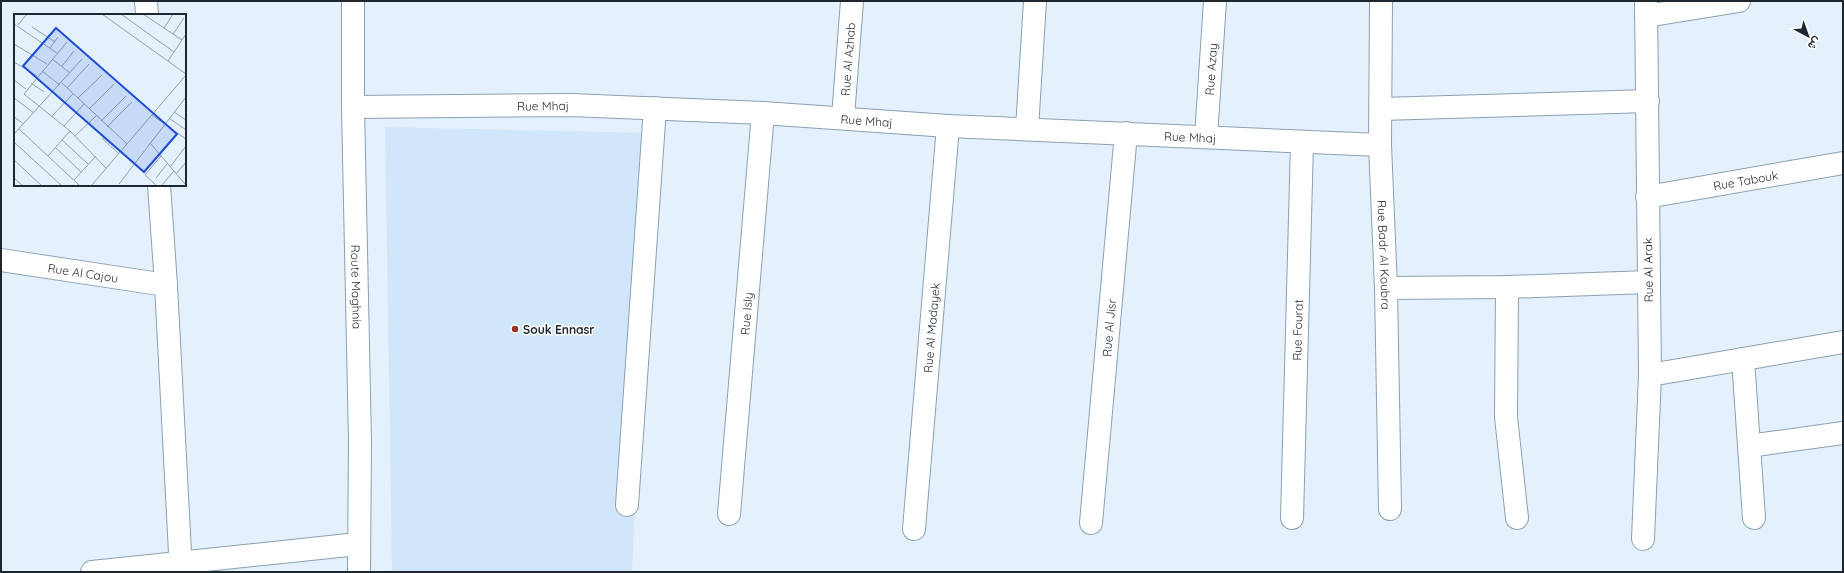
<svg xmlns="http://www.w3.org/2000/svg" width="1844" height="573" viewBox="0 0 1844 573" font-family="Quicksand,Vazirmatn,sans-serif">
<rect width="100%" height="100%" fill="#e4f1fd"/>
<path fill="#d0e7fb" d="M385 127 651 133 632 572H392Z"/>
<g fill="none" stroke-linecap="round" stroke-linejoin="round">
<g stroke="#8ba0b2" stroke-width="24">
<g id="minor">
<path d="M146 1 147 15"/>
<path id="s1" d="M1381 1 1380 145 1386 288 1390 509"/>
<path d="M1646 16 1739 1"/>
<path id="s2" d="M353 107 571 105 763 113 948 126 1380 145"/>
<path d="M1381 109 1648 101"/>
<path id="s3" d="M843 117 852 1"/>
<path d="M1027 129 1035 1"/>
<path id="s4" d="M1206 137 1215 1"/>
<path d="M159 185 166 285 181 572"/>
<path id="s5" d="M1647 197 1843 163"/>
<path id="s6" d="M1 260 166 285"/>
<path d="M1507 287 1506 417 1517 518"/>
<path d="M1386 288 1507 287 1648 282"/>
<path d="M1743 359 1754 518"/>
<path d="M1650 375 1843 342"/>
<path d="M1749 446 1843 433"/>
<path d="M627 505 655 108"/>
<path id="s7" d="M729 514 763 113"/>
<path id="s8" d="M1292 518 1302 143"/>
<path id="s9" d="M1091 523 1126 133"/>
<path id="s10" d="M914 529 948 126"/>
<path d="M1643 539 1650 375 1646 1"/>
</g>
</g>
<g stroke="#8ba0b2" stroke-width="24">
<path id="tertiary" d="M92 572 358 544"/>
</g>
<g stroke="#8ba0b2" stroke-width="24">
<g id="primary">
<path id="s11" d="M353 1V107L360 441 359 572"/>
</g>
</g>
<use href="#minor" stroke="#fff" stroke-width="22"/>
<use href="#tertiary" stroke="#fff" stroke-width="22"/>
<use href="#primary" stroke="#fff" stroke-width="22"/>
</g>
<circle fill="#9e351e" stroke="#fdfdfd" stroke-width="1.5" cx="515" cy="329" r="4"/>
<g text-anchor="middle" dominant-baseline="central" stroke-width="3" stroke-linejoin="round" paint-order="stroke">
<g font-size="12" fill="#1f272e" stroke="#fdfdfd">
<text stroke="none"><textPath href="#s3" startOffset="58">Rue Al Azhab</textPath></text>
<text stroke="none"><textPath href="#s4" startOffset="68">Rue Azay</textPath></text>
<text stroke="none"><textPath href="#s2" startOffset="190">Rue Mhaj</textPath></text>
<text stroke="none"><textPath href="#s2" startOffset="514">Rue Mhaj</textPath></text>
<text stroke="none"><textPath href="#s2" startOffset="838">Rue Mhaj</textPath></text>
<text stroke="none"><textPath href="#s5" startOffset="100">Rue Tabouk</textPath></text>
<text stroke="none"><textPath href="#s1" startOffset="254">Rue Badr Al Koubra</textPath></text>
<text transform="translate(1648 270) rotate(-91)">Rue Al Arak</text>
<text stroke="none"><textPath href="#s6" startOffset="83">Rue Al Cajou</textPath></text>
<text stroke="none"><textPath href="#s11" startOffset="286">Route Maghnia</textPath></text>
<text stroke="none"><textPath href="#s7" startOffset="201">Rue Isly</textPath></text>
<text stroke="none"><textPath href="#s10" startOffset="202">Rue Al Madayek</textPath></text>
<text stroke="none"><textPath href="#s9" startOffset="196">Rue Al Jisr</textPath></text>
<text stroke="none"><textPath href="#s8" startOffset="188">Rue Fourat</textPath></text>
</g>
<g font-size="12" font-weight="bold" fill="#1f272e" stroke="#fdfdfd" text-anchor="start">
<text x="523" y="329">Souk Ennasr</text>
</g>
</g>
<g transform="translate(14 14)">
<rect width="172" height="172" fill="#e4f1fd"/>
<path fill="none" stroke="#95a0aa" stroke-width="1" d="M88 0 172 60M107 0 160 38M129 0 168 26M0 10 43 39M4 11 13 0M18 13 41 28M150 14 159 0M159 20 170 4M53 28 10 80 56 117 92 154M0 30 33 50M36 34 44 23M38 45 56 59M154 47 172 20M0 48 23 62M48 52 60 37M28 57 46 71M0 66 12 75M17 69 30 78M48 69 113 130M53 74 75 50M0 84 20 99M64 84 88 61M75 95 100 70M160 98 172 106M138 101 172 125M38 102 59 80M0 103 10 110M155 104 172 116M87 107 112 82M50 112 70 90M93 113 118 88M5 115 66 172M0 120 68 45M61 122 82 102M88 124 105 140M48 126 74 150M0 128 48 172M136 129 172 171M42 134 67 158M34 142 56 117M0 146 28 172M156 153 172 132M162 160 172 148M0 164 9 172M142 164 153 150M60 166 82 142M105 170 172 83M77 172 172 61M143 172 131 161 147 142M147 172 160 157"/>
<path fill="#1d4ed8" fill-opacity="0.15" stroke="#1d4ed8" stroke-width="2" d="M42 14 163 120 130 158 9 52Z"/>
<rect width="172" height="172" fill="none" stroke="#1f272e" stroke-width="2"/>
</g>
<rect width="1844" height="573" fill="none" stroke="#1f272e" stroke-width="4"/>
<g transform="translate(1808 36) rotate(139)" stroke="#fdfdfd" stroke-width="3" paint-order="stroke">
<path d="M0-3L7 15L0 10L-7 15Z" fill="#1f272e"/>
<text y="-6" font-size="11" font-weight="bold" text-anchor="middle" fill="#1f272e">ش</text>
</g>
</svg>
